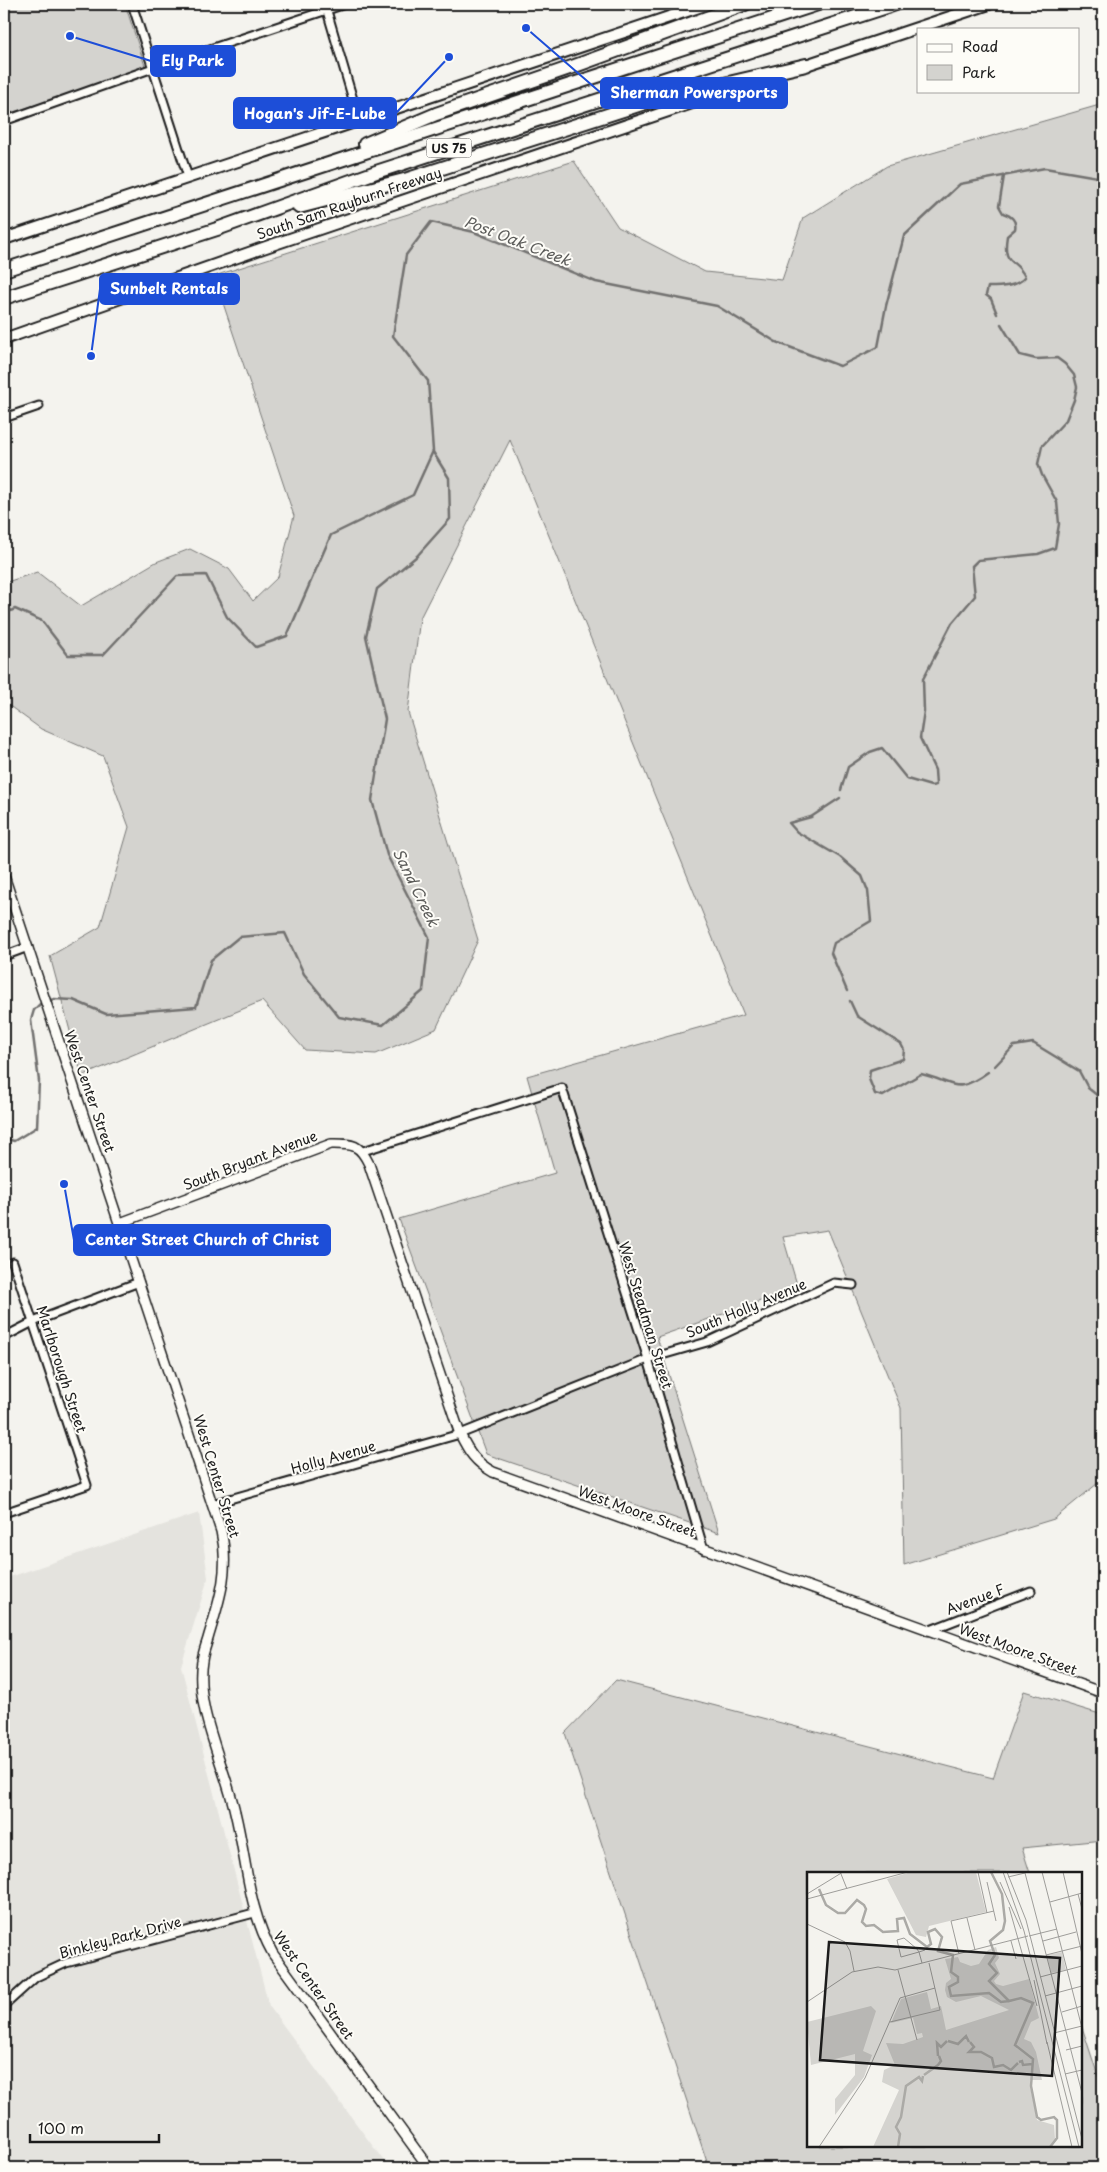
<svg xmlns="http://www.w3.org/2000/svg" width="1107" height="2172" viewBox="0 0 1107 2172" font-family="'Playpen Sans',sans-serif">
<rect width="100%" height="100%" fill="#f4f3ee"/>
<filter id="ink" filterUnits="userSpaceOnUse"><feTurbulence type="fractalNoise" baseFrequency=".02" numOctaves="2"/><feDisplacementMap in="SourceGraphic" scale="10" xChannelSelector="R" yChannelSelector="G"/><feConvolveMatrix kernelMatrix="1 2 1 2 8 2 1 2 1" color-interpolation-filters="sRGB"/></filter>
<g filter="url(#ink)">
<path fill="#e4e3de" d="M199 1513 208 1578 181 1666 269 2006 389 2168H4V1579Z"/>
<g fill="#d4d3cf" stroke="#787876">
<path d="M4 4H125L146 69 4 115Z"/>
<path d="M1103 104V1479L1054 1519 904 1565 901 1408 828 1230 783 1237 798 1288 657 1337 719 1533 486 1454 399 1219 555 1173 527 1076 744 1015 510 440 420 618 408 712 478 940 436 1029 376 1054 305 1050 262 1001 82 1076 50 956 100 927 129 827 103 756 41 729 4 702V583L37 572 81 606 156 562 190 549 229 569 253 601 278 577 294 516 214 276 574 161 618 227 705 272 782 280 803 218 887 166Z"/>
<path d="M616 1680 993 1778 1024 1691 1103 1715V1840L1022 1848 1030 1873H808V2146H1081V2024L1103 2091V2168H709L565 1733Z"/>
</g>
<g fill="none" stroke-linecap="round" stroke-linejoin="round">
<g stroke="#72716f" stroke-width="2.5">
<path d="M997 314 991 299 986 295 988 287C1000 287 1017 287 1025 277 1016 257 1002 267 1007 236L1015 229C1017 220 1011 216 1003 213L999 206 1004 176"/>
<path d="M4 614 15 609 42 621 68 655H103L177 576 206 575 227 617 256 647 287 636 331 535 413 495 433 451 428 381 393 336 406 255 431 222 474 232 596 282 717 306 776 342 840 366 878 347 886 306 904 236 960 184 1045 168 1103 178"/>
<path d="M841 790 848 767 870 752 882 748 907 779 931 786 936 785 935 770 920 738 924 711 923 679 952 623 975 596 972 566 978 560 1038 554 1055 548 1059 524 1057 502 1042 475 1038 464 1042 446 1066 420 1074 400 1077 387 1074 375 1065 364 1057 358 1036 359 1020 355 1001 324"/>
<path d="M840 798 811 817 789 823 797 832 840 857 862 876 868 891 871 921 834 943 831 953 847 991"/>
<path d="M850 1001 857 1016 901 1044 904 1050 903 1059 870 1070 869 1079 875 1094 883 1096 921 1074C955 1082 955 1096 988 1072"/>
<path d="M995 1066 1014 1046 1033 1043 1079 1071 1088 1088 1103 1100"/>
<path d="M4 1138 14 1141 37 1127 39 1081 31 1020 34 1010 41 1003 54 999 73 1000 106 1014 196 1007 211 960 239 937 285 933 304 974 339 1017 383 1025 423 991 429 937 387 855 372 800 385 719 366 636 377 589 417 556 450 519 449 478 433 452"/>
</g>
<g stroke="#1c1c1c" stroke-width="11">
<g id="minor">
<path d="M132 4 188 177"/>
<path d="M325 4 359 120"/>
<path d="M4 121 153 68 345 4"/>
<path d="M4 418 39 406"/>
<path d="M4 956 28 947"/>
<path d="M363 1151 562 1088 648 1359 704 1550"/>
<path d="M4 1337 33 1322 139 1282"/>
<path d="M212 1504 460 1434 648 1359 707 1342 834 1283 853 1285"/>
<path d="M4 1513 87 1485 13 1262"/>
<path d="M928 1631 1031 1591"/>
<path d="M4 2006 36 1977 66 1963 254 1913"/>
</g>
</g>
<g stroke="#1c1c1c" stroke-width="12">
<g id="tertiary">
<path d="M4 876 221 1531C230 1569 220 1599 209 1635 207 1643 203 1652 202 1661 194 1707 225 1766 235 1812 247 1861 248 1910 273 1954L429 2168"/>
<path d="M120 1223 331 1144C352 1144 359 1143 369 1164L460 1434C469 1452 475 1462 493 1472L1103 1693"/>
</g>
</g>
<g stroke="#1c1c1c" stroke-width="14">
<g id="secondary">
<path d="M800 67 989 4"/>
<path d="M4 239 708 4"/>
<path d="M4 339 263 248 757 81"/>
</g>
</g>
<g stroke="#1c1c1c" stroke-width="16">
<g id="motorway">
<path d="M365 144 436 114 572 67 745 4"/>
<path d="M299 207 408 179 651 101 806 65"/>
<path d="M4 270 818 4"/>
<path d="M4 298 217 229 376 172 896 4"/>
</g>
</g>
<use href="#minor" stroke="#fdfcf7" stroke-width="7"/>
<use href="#tertiary" stroke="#fdfcf7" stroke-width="9"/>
<use href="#secondary" stroke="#fdfcf7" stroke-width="10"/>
<use href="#motorway" stroke="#fdfcf7" stroke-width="12"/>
</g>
</g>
<g text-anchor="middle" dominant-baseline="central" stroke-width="4" stroke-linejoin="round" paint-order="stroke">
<rect fill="#fdfcf7" stroke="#605f5e" stroke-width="1" x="426.5" y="138.5" width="45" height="19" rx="4"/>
<g font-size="12" font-weight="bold" fill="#1c1c1c">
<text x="449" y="148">US 75</text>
</g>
<g font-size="14" fill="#1c1c1c" stroke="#fdfcf7">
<text transform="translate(349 203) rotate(-19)">South Sam Rayburn Freeway</text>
<text transform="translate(90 1091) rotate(71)">West Center Street</text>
<text transform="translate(250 1160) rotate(-21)">South Bryant Avenue</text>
<text transform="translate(746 1308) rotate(-23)">South Holly Avenue</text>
<text transform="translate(646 1315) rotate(73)">West Steadman Street</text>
<text transform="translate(62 1369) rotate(72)">Marlborough Street</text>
<text transform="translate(333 1457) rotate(-16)">Holly Avenue</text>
<text transform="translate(217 1476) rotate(73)">West Center Street</text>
<text transform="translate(637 1511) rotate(20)">West Moore Street</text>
<text transform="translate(975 1599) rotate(-21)">Avenue F</text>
<text transform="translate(1018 1649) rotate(20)">West Moore Street</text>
<text transform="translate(120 1937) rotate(-15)">Binkley Park Drive</text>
<text transform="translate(314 1985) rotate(55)">West Center Street</text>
</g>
<g font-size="15" font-style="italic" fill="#5c5c5a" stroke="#fdfcf7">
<text transform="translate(518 240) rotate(21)">Post Oak Creek</text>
<text transform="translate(417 887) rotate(64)">Sand Creek</text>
</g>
</g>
<g transform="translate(807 1872)">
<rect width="275" height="275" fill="#f4f3ee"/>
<path d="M104 0H169L179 40 122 54 119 65 109 63 80 7ZM189 75 192 86 188 91 193 102 187 109 189 112 196 114 222 107 232 146 224 150 217 167 224 170 229 180 235 208H223V214L230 248 247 253 248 267 242 275H66L92 218 75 210 77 198 88 193 79 171 96 172 116 165 115 161 110 162 106 146 84 151 94 127 120 120 124 137 134 134 139 158 202 138 174 124 149 130 140 125 138 118 139 111 144 107 138 87 151 85 153 90 164 94 172 92 181 78ZM255 80 259 98 244 101 240 83ZM64 134 69 139 56 179 65 183 57 205 28 243V227L48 203V182L4 193 0 150Z" fill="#d4d3cf"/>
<path fill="none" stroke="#abaaa6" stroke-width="2.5" d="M184 0 195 22 198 49 196 58 183 69 188 83 182 92 190 101 182 109 202 129 214 126 226 131 208 173 226 187 224 214 230 245 234 248 247 245 250 248V266L243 275M12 17 19 33 31 41H38L50 28 57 33 59 37 55 50 59 54 67 53 76 60 91 59 90 47 97 46 103 62 120 75 124 72 121 60 128 57 135 65 131 79 146 83 144 100 151 105V110L142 115 144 124 182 121 194 130 202 129M141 169 151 172 159 164 162 170M163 170 167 175 162 180H174L185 186 187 195 196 193 204 198 211 191M131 184 130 171 134 175 140 169M212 190 215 189 216 193 225 192M117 203 131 193 134 189 132 184M91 275 93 262 89 255 94 245 99 214 112 205 115 209 116 204"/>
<path fill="none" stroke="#9e9d9a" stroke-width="1" d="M171 0 180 41M196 0 217 59 272 275M200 0 219 48 275 267M235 0 275 156M256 0 275 82M218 1 275 221M34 2 40 17M201 5 218 1M180 10 189 49M193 10 214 57M0 22 36 0M271 22 275 37M0 27 101 0M243 30 275 21M202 35 230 134M160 46 168 78M0 52 38 70 43 79 47 99M222 64 250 57M204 69 209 87M236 69 269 60M152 82 144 49 187 39M239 83 275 74M115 91 112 80 110 77 97 66 90 68 94 85 112 80 118 78M91 98 110 168M233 105 275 94M227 108 240 172M238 124 275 114M0 130 45 100 71 95 88 98 221 64M255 140 275 134M83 150 133 138 122 91M247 161 275 154M240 170 265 275M259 178 275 174M258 202 275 198M12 275 58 206 93 126 128 116"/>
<path fill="#1c1c1c" fill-opacity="0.15" stroke="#1c1c1c" stroke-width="2.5" d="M22 70 253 86 245 204 13 188Z"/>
<rect width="275" height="275" fill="none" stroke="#1c1c1c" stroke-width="2.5"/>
</g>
<path fill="none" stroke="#1d4ed8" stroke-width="2" d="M70 36L151 61M526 28L601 93M449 57L396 113M91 356L100 289M64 1184L74 1240"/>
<g fill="#1d4ed8" stroke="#fdfcf7" stroke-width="2">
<circle cx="70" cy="36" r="5"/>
<circle cx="526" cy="28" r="5"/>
<circle cx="449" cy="57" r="5"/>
<circle cx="91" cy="356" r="5"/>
<circle cx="64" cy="1184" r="5"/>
</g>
<g fill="#1d4ed8" stroke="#1d4ed8" stroke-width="2">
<rect x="151" y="46" width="84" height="30" rx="5"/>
<rect x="601" y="78" width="186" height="30" rx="5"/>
<rect x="234" y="98" width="162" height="30" rx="5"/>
<rect x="100" y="274" width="139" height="30" rx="5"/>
<rect x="74" y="1225" width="256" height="30" rx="5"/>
</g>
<g font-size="15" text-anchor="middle" font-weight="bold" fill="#fff">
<text x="193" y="66">Ely Park</text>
<text x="694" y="98">Sherman Powersports</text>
<text x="315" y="119">Hogan's Jif-E-Lube</text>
<text x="169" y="294">Sunbelt Rentals</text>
<text x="202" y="1245">Center Street Church of Christ</text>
</g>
<rect width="1107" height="2172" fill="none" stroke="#fdfcf7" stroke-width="20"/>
<rect x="10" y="10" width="1087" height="2152" fill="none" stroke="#1c1c1c" stroke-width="2" filter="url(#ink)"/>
<rect x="917" y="28" width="162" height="65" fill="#fdfcf7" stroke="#a3a29f"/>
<rect x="927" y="44" width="25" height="8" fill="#fdfcf7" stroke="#a3a29f"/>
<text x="962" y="52" font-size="15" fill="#1c1c1c">Road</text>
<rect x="927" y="65" width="25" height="15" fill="#d4d3cf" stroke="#a3a29f"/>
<text x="962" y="78" font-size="15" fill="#1c1c1c">Park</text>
<path d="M30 2134v8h129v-8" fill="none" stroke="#1c1c1c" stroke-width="2.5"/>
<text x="38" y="2134" font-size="15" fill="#1c1c1c" stroke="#fdfcf7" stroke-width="4" paint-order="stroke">100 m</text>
</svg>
